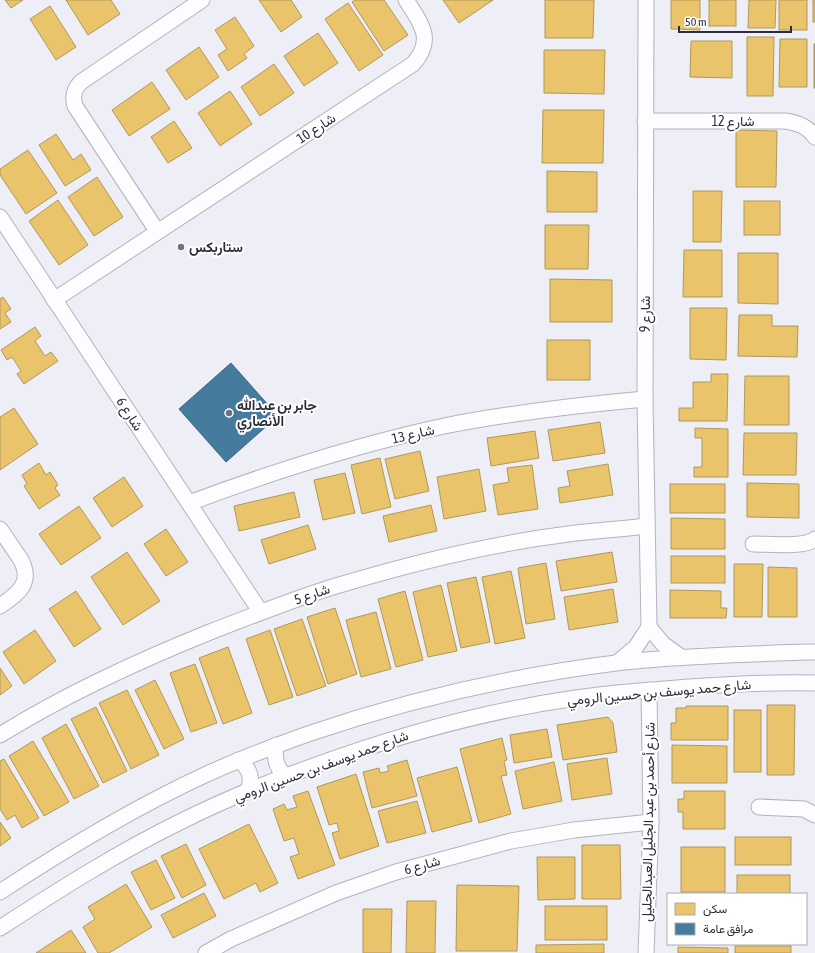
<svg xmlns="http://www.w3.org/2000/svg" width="815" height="953" viewBox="0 0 815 953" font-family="'Asap Condensed',Vazirmatn,sans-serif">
<rect width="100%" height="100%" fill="#eeeff6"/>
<g fill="#e9c46a" stroke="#b0975c">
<path d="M5 0H23L11 8Z"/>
<path d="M66 0H111L120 14 88 35Z"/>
<path d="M259 0H291L302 17 281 32Z"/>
<path d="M355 0H384L408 35 384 51 352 2Z"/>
<path d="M443 0H493L459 23Z"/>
<path d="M545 0H594L593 38H545Z"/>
<path d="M671 0H700V30L671 29Z"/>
<rect x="709" y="0" width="27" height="26"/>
<path d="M749 0H776L775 28H748Z"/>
<rect x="779" y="0" width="28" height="30"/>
<rect x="813" y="0" width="2" height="22"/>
<path d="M348 3 383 55 359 71 325 19Z"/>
<path d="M50 6 76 47 56 60 30 19Z"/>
<path d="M235 17 254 46 244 54 247 58 228 71 218 55 227 49 215 30Z"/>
<path d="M318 33 338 63 304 86 284 56Z"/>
<path d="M747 37H774L773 96H747Z"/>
<path d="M780 39H807V87H779Z"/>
<path d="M691 41H732V78L690 77Z"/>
<rect x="814" y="44" width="1" height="44"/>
<path d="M199 47 219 77 186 100 166 70Z"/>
<path d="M544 50H605L604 94 544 93Z"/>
<path d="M274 64 294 93 260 116 241 87Z"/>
<path d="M152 82 170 109 129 136 112 110Z"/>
<path d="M230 91 252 124 220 146 198 113Z"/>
<path d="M543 110H604L603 163H542Z"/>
<path d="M174 121 192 148 168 163 151 137Z"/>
<path d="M736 130 777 131 776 187H736Z"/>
<path d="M56 134 73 160 81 154 91 170 65 186 39 145Z"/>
<path d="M28 150 57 193 26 214 0 175V169Z"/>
<path d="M547 171 597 172V212H547Z"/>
<path d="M97 177 123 217 94 236 68 197Z"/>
<path d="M693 191H722L721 242H693Z"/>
<path d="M58 200 88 245 59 265 29 221Z"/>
<rect x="744" y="201" width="36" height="34"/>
<path d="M545 225H589L588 269H545Z"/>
<path d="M684 250H722V297H683Z"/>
<path d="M738 253H778V304L738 303Z"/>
<path d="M550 279 612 280V322H550Z"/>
<path d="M3 297 11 309 5 313 11 322 0 329V299Z"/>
<path d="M690 308H727L726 360 690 359Z"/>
<path d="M739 315H772V326H798L797 357 738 356Z"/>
<path d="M35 327 41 336 35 341 45 356 51 352 58 361 24 384 17 374 21 371 12 357 7 360 1 350Z"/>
<rect x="547" y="340" width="43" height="40"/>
<path d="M711 374H728L727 421H679V408H693V382H711Z"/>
<path d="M745 376H789V425H744Z"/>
<path d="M14 408 38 444 0 470V417Z"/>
<path d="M600 422 605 453 553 461 548 430Z"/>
<path d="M695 428 728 429V477H694V467H702V438H695Z"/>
<path d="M535 431 539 458 491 466 487 438Z"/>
<path d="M744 433H797L796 475H743Z"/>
<path d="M420 451 429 491 395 499 385 459Z"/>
<path d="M380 458 391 507 362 514 351 465Z"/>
<path d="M39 463 46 475 50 472 58 485 55 488 60 495 39 509 24 486 27 484 22 475Z"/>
<path d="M608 464 613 495 560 503 558 488 570 486 567 471Z"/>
<path d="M532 465 538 509 498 515 493 485 509 482 507 468Z"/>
<path d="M479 469 486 511 444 519 437 477Z"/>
<path d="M345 473 355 513 323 520 314 480Z"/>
<path d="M124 477 143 506 112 527 93 498Z"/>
<path d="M747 483 799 484V518L747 517Z"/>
<rect x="670" y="484" width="55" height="29"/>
<path d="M294 492 300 517 239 531 234 506Z"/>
<path d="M431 505 437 531 389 542 383 516Z"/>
<path d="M79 506 101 538 61 565 39 534Z"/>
<path d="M671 518 725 519V549H671Z"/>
<path d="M308 525 316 549 269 564 261 540Z"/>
<path d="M166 529 188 562 166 576 144 544Z"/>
<path d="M127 552 160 601 123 625 91 577Z"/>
<path d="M612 552 617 582 561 591 556 561Z"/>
<rect x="671" y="556" width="54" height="27"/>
<path d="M546 563 555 619 526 624 518 568Z"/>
<path d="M734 564H763L762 617H734Z"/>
<path d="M768 567 797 568V617H768Z"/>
<path d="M511 571 525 638 495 644 482 577Z"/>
<path d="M476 577 490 642 461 648 447 583Z"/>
<path d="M441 585 457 651 428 657 413 592Z"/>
<path d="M613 589 618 622 569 630 564 597Z"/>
<path d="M670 590 721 591V608H727L726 618H670Z"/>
<path d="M76 591 101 629 74 647 49 609Z"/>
<path d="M405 591 423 660 396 667 378 599Z"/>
<path d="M335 608 357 674 328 684 307 617Z"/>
<path d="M376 612 391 669 361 677 346 620Z"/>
<path d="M302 619 326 686 297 696 274 629Z"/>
<path d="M35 630 56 661 24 684 3 652Z"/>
<path d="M270 630 293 697 269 705 246 639Z"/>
<path d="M228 647 252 713 223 724 199 658Z"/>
<path d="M195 664 217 723 191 732 170 673Z"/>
<path d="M0 668 12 686 0 695Z"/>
<path d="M155 680 184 739 164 749 135 690Z"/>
<path d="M127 690 159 755 131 769 99 703Z"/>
<path d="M767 705H795L794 775H767Z"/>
<path d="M686 706H728V740H671V723H676V708H686Z"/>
<path d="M96 707 127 771 103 783 71 719Z"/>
<rect x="734" y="710" width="27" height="62"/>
<path d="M608 717 613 723 617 752 563 760 557 725Z"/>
<path d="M66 724 99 786 74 799 42 738Z"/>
<path d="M547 729 552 757 514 763 510 735Z"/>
<path d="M502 738 507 760 504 761 507 775 501 776 511 814 479 823 460 749Z"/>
<path d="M33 741 69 802 44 816 9 756Z"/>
<path d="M672 745 727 746V783H672Z"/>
<path d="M607 758 612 794 572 800 567 764Z"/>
<path d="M4 759 39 818 22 828 15 815 7 820 0 809V761Z"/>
<path d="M407 760 417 796 372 808 363 772 379 768 380 773 389 771 387 766Z"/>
<path d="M554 762 562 801 523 809 515 771Z"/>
<path d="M457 767 472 821 432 832 417 778Z"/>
<path d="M356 774 379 846 340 859 332 833 339 831 337 823 329 825 317 787Z"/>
<path d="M308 791 335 865 298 879 290 857 299 854 294 838 284 841 273 809 284 804 287 810 297 807 293 796Z"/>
<path d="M684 791H725V829H683V812H678V799H684Z"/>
<path d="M417 801 426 833 387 843 378 811Z"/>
<path d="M0 822 11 838 0 846Z"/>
<path d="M249 824 278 883 260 892 256 883 224 899 199 849Z"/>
<rect x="735" y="837" width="56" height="28"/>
<path d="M186 844 206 885 182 898 161 856Z"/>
<path d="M582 845H620L621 899H582Z"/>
<rect x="681" y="847" width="44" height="45"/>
<path d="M537 857H575V899L538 900Z"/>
<path d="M156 860 175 898 151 910 131 872Z"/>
<rect x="737" y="875" width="53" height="19"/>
<path d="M126 884 152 927 109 953H98L83 927 95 919 88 907Z"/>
<path d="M457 885 519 886 517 951H456Z"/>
<path d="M204 893 216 916 173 938 161 915Z"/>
<path d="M407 901H436L435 953H406Z"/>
<rect x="545" y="906" width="62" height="34"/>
<path d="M363 909H392L391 953H363Z"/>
<path d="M71 930 86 953H36Z"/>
<path d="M604 944V953H536V945Z"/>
<rect x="735" y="946" width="56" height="7"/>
<path d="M678 947 728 948V953H678Z"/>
</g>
<path fill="#457b9d" stroke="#3d647f" d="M231 363 278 416 226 462 179 409Z"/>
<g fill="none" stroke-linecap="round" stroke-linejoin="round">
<g stroke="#b2b3bc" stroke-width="17">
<g id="minor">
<path d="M646 0 645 399 649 627"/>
<path d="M645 121H785C798 123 807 126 815 137"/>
<path d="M0 217 260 611"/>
<path d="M157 231 75 106C72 96 74 89 81 82L202 0"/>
<path d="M54 300 413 64C435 40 421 23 406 0"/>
<path d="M189 503C272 472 356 445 444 426 510 413 578 405 645 399"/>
<path d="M0 529 21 560C33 583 18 594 0 606"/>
<path d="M753 544C768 544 804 548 815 539"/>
<path d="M649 627 663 644 681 657"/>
<path d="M618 662 636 647 649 627"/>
<path d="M0 735C66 694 138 661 210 632 252 616 293 599 336 586 412 563 490 544 568 534 594 531 620 529 647 526"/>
<path d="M276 745C274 758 276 767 285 776"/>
<path d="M238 760C250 768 253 778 248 791"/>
<path d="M759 807 804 809 815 815"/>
<path d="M0 892C67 848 135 807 207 774 240 759 274 746 308 734 408 700 511 676 616 663 653 658 691 657 728 655 757 654 786 652 815 652"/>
<path d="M0 928C60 889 120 851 184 820 224 800 266 783 308 768 395 736 484 711 576 698 614 692 651 690 689 687 731 684 773 682 815 683"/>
<path d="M206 953 231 939 336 893 396 872 511 841 574 830 651 822"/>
<path d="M646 953 651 822 649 690"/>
</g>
</g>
<use href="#minor" stroke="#fcfdfe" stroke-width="15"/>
</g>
<g fill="#6f717c" stroke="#fff" stroke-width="1.5">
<circle cx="181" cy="247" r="4"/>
<circle cx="229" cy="413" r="4"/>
</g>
<g text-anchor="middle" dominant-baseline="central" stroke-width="4" stroke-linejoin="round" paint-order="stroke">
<g font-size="14" fill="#2b2d3a" stroke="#fff">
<text x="733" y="121">شارع 12</text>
<text transform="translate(316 128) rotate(-33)">شارع 10</text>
<text transform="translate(645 314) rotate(-90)">شارع 9</text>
<text transform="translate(130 414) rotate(57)">شارع 6</text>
<text transform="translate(413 434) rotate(-13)">شارع 13</text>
<text transform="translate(312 594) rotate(-19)">شارع 5</text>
<text transform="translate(659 692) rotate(-5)">شارع حمد يوسف بن حسين الرومي</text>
<text transform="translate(321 766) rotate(-20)">شارع حمد يوسف بن حسين الرومي</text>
<text transform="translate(648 822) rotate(-89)">شارع أحمد بن عبد الجليل العبدالجليل</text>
<text transform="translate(422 865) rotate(-16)">شارع 6</text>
</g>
<g font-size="14" font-weight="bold" fill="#2b2d3a" stroke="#fff" text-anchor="start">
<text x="189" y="247">ستاربكس</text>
<text x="237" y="405">جابر بن عبدالله<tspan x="237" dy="16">الأنصاري</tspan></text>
</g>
</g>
<rect x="667" y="893" width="140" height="52" fill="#ffffff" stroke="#aaabb0"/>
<rect x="675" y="903" width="20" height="12" fill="#e9c46a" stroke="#aaabb0"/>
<text x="703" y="913" font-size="12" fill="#2b2d3a">سكن</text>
<rect x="675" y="923" width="20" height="12" fill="#457b9d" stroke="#aaabb0"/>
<text x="703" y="933" font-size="12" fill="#2b2d3a">مرافق عامة</text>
<path d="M679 26v6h112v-6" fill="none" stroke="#2b2d3a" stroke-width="2"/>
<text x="685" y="26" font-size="12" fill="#2b2d3a" stroke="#ffffff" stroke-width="3" paint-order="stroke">50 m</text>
</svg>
